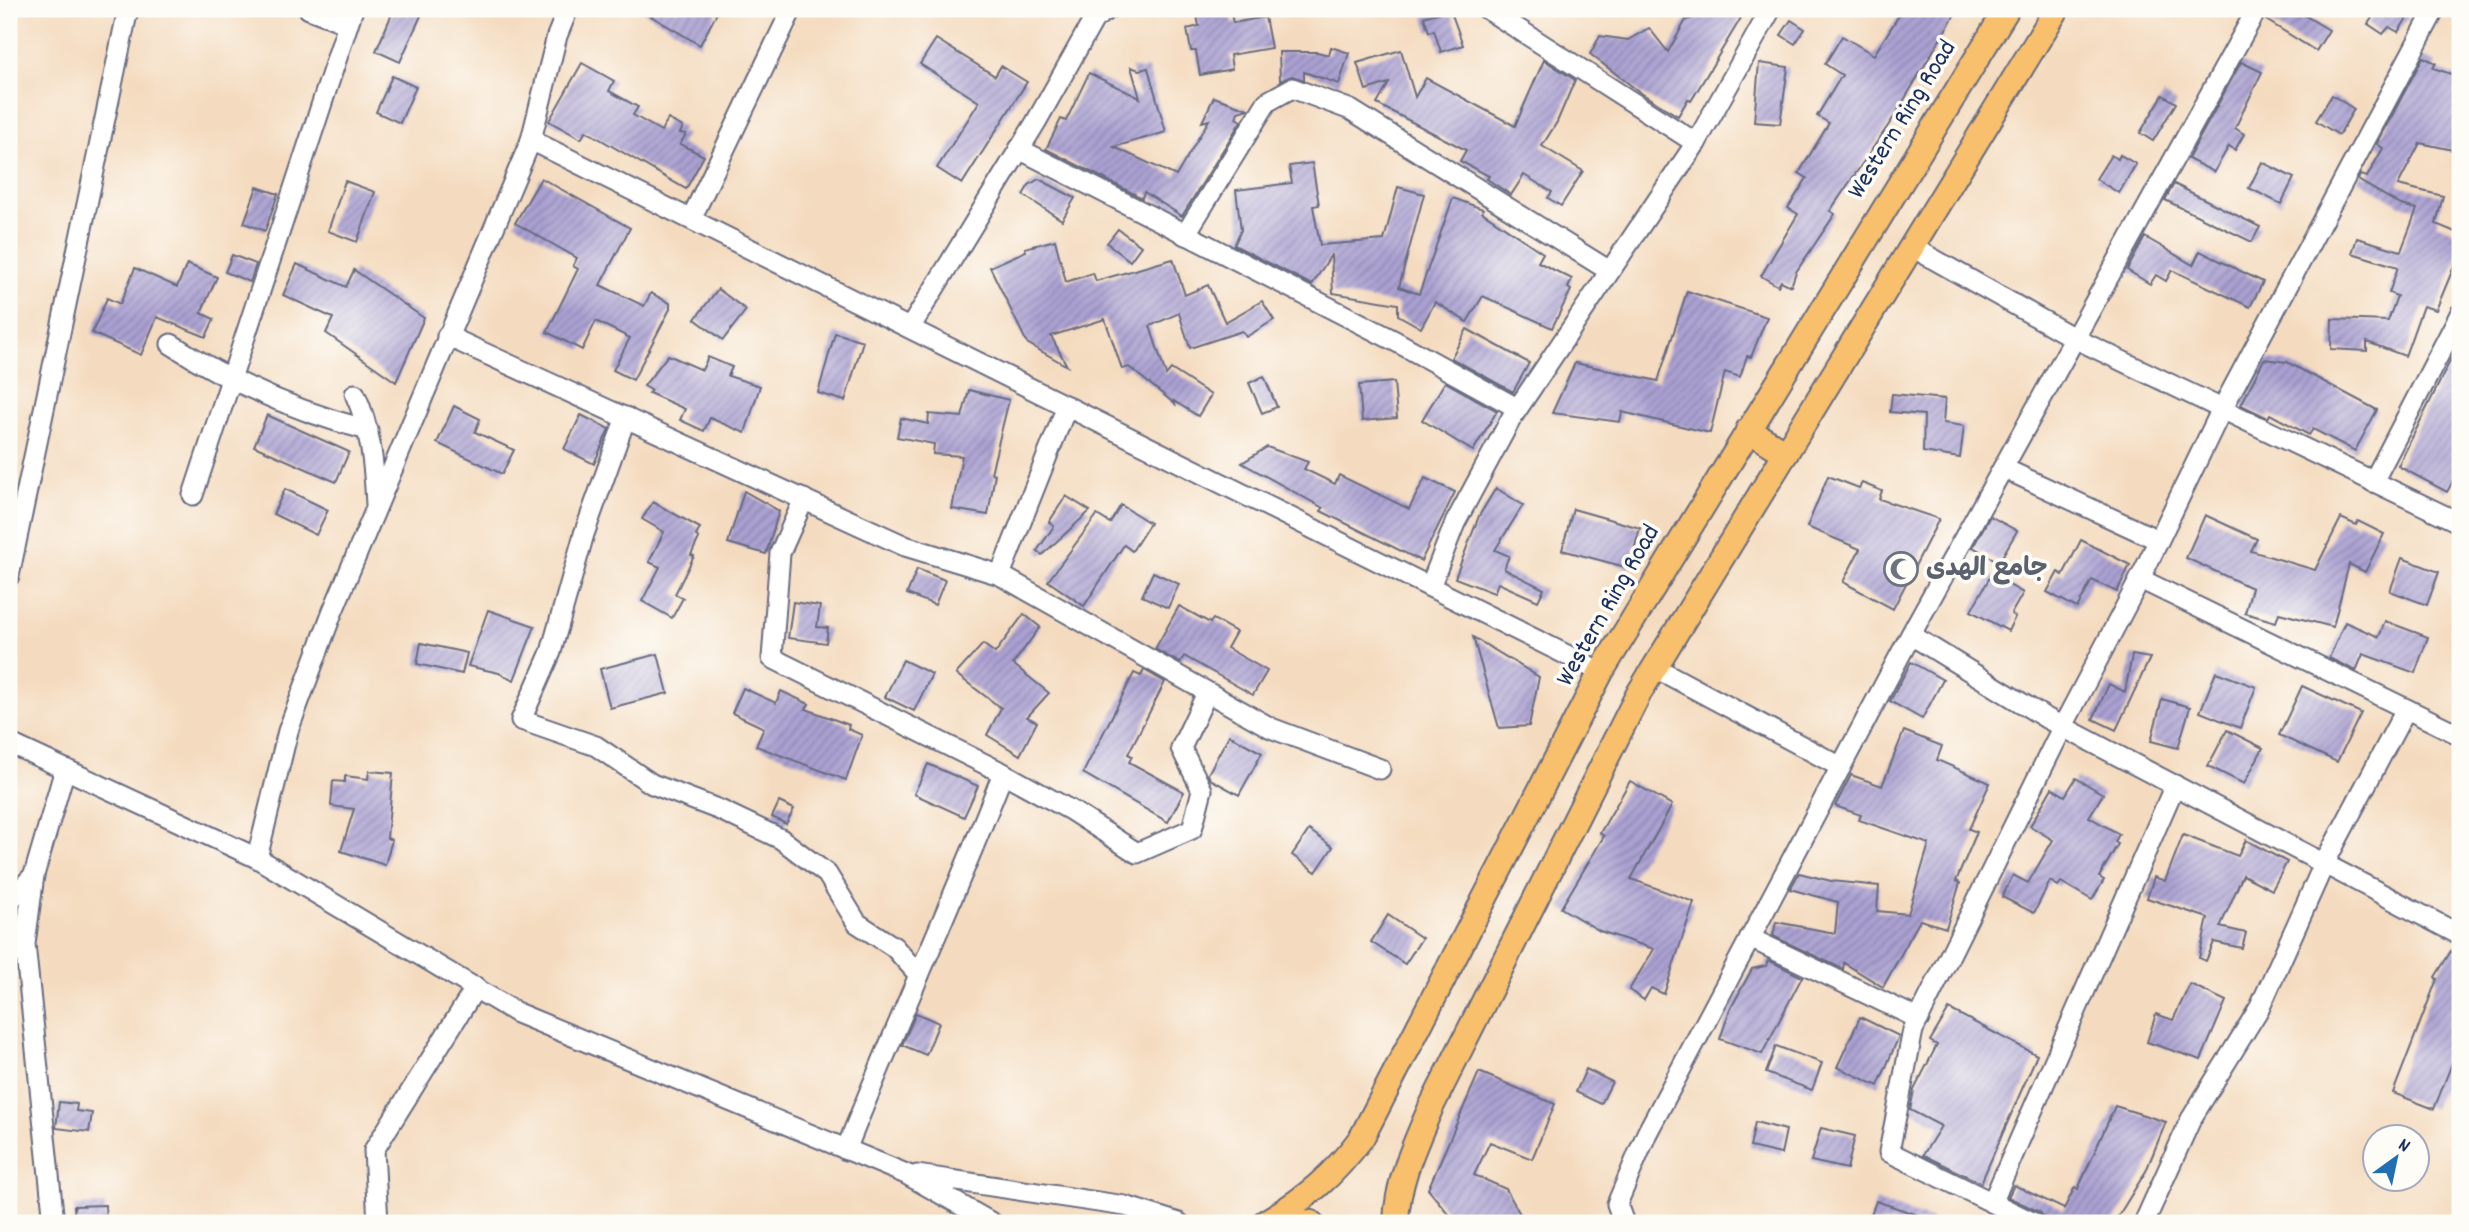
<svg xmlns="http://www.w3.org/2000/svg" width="2469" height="1232" viewBox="0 0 2469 1232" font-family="Dekko,'Playpen Sans Arabic',sans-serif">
<defs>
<pattern id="building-hatch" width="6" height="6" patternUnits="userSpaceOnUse" patternTransform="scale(1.75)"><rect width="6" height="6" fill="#aba1d2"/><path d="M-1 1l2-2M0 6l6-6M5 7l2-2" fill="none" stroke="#8a84ae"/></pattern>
</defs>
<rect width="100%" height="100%" fill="#fdfcf7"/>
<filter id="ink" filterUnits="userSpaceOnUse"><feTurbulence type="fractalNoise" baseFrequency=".0143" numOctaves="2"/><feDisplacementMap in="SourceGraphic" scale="14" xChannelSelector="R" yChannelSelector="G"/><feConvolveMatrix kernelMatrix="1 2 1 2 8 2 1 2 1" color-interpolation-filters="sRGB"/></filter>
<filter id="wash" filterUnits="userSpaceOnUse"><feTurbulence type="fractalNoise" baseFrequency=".00686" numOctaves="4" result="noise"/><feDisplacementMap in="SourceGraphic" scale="28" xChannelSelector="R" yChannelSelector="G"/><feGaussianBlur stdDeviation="1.57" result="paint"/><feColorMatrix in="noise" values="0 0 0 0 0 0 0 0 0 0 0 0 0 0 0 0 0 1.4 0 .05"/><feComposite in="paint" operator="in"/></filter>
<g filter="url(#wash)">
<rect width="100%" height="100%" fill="#f4dbbf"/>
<g id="blocks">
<g fill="url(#building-hatch)">
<path d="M394 9H424L400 62 376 51Z"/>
<path d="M639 9H719L700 45Z"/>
<path d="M1213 9H1230L1233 23 1265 17 1271 48 1230 55 1232 69 1200 75 1196 51H1191L1187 29 1199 26 1197 15 1213 12Z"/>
<path d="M1450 9 1463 45 1441 52 1434 30 1429 32 1424 17Z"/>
<path d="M1723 9 1741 18 1691 101 1688 99 1678 116 1641 93 1590 54 1600 36 1628 40 1649 28 1668 52 1686 20Z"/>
<path d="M1903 9H1958L1894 117 1830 211 1835 214 1796 272 1791 286 1781 281 1778 286 1761 276 1798 214 1788 208 1807 178 1799 173 1829 123 1817 116 1842 75 1825 64 1842 36 1874 55Z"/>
<path d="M2273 9H2294L2329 30 2316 51 2266 20Z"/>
<path d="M2378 9H2399L2409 15 2398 32 2389 27 2383 34 2368 24Z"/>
<path d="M1791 20 1805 29 1795 44 1781 35Z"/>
<path d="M936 39 995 76 1001 66 1027 82 962 184 937 168 979 102 920 64Z"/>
<path d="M1331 47 1349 53 1339 84 1304 72V80L1292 76 1280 81 1279 52H1317L1329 55Z"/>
<path d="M1401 50 1415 97 1426 78 1515 126 1544 60 1575 80 1557 122 1542 146 1583 171 1561 206 1548 198 1552 192 1524 175 1511 195 1487 179 1489 176 1460 161 1466 150 1377 104 1389 83 1366 90 1357 63Z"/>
<path d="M2423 57 2436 63 2433 68 2460 77V96L2456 111 2460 112V116L2453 150 2420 143 2398 185 2443 196 2436 224 2460 234V252L2436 310 2423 306 2405 356 2367 342V351L2331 349 2332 319 2388 321 2397 296 2389 293 2398 267 2352 253 2357 238 2401 251 2417 209 2401 205 2358 180 2360 175 2367 177 2383 148 2377 144Z"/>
<path d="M2241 62 2262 72 2235 128 2244 134 2235 150 2229 146 2214 172 2188 159Z"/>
<path d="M582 63 614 81 609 91 638 107 633 115 661 131 668 119 683 127 680 133 686 134 680 144 704 156 686 189 586 131 581 139 549 121Z"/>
<path d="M1759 63 1788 67 1780 124 1754 122Z"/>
<path d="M1131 67 1139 70 1148 68 1166 132 1114 147 1176 176 1209 120 1202 122 1214 97 1248 109 1238 112 1236 118 1241 121 1182 216 1144 192 1142 198 1046 149 1061 119 1066 121 1089 73 1140 98Z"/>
<path d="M392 76 416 87 400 123 376 112Z"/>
<path d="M2163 95 2176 103 2153 141 2140 133Z"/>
<path d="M2332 95 2354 109 2339 135 2316 121Z"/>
<path d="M2111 155 2118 159 2120 155 2136 164 2119 193 2096 179Z"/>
<path d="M2262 162 2294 178 2281 204 2249 188Z"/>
<path d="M1312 163 1319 205 1313 206 1320 245 1384 240 1398 187 1424 194 1399 287 1419 294 1453 198 1483 209 1482 212 1543 253 1538 262 1572 279 1568 288 1571 290 1552 328 1483 296 1467 322 1435 302 1421 328 1398 315V304L1333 293 1331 255 1312 285 1234 245 1241 230 1236 190 1292 183 1289 166Z"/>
<path d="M541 178 630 228 600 285 644 306 651 293 670 303V309L633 380 613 370 630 338 596 321 582 350 547 332 578 269 573 266 577 258 515 223Z"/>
<path d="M1039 179 1075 198 1062 220 1023 195 1029 185Z"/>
<path d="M345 181 375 192 357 242 328 231Z"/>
<path d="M2174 184 2260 227 2252 242 2165 200Z"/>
<path d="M257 187 278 194 265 231 244 223Z"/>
<path d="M1118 229 1141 246 1130 261 1107 243Z"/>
<path d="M2145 237 2193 265 2200 251 2263 282 2250 307 2172 270 2166 281 2156 275 2150 284 2127 270Z"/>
<path d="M1055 240 1066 282 1093 273 1096 281 1173 259 1185 295 1208 285 1225 322 1262 301 1274 320 1246 337 1242 331 1190 348 1179 313 1150 326 1166 375 1171 369 1211 395 1198 416 1174 401 1175 404 1129 367 1122 369 1105 319 1051 336 1067 366 1027 343 990 267 1026 251 1025 248Z"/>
<path d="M232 255 256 264 250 282 225 272Z"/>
<path d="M187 264 217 277 201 313 214 319 206 337 157 317 141 355 92 333 107 298 120 304 135 268 177 287Z"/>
<path d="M297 264 346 287 354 270 424 318 396 382 326 333 333 318 283 295Z"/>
<path d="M718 289 746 310 723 340 695 319Z"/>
<path d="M1687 291 1767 317 1751 357 1747 356 1740 377 1725 372 1710 433 1622 412 1620 422 1552 413 1575 363 1658 381Z"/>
<path d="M1467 329 1529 363 1513 392 1451 358Z"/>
<path d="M835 333 863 341 845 401 818 393Z"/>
<path d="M2460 341V468L2447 492 2398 466Z"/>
<path d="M668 355 702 370 708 357 732 367 728 376 760 386 745 433 710 418 704 431 680 420 685 409 649 393 651 390 644 386Z"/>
<path d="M2264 359 2287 362 2377 410 2355 451 2313 429 2309 435 2270 414 2268 418 2241 405Z"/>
<path d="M1264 376 1277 407 1262 413 1249 383Z"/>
<path d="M1394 382 1397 418 1362 421 1359 385Z"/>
<path d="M1445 382 1497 411 1473 451 1422 420Z"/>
<path d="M969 390 1009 400 991 473 995 474 988 515 952 509 962 456 933 454 934 444 897 437 901 418 928 424 929 414 962 417Z"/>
<path d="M1892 394 1945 399 1943 423 1964 426 1960 458 1923 452 1924 415 1890 412Z"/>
<path d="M454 406 480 419 475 432 514 450 502 474 437 443Z"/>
<path d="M267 415 349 452 336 482 254 446Z"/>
<path d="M581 415 609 429 594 464 564 449Z"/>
<path d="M1267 447 1308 462 1304 469 1335 484 1339 475 1409 509 1425 478 1455 492 1421 561 1321 511 1323 508 1242 463Z"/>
<path d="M1828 476 1859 488 1862 483 1882 491 1879 499 1939 519 1893 609 1843 582 1860 549 1807 527Z"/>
<path d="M1496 488 1523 505 1495 550 1509 556 1504 569 1544 589 1538 601 1498 583 1494 593 1455 578 1479 516Z"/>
<path d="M285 489 328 510 316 535 273 514Z"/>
<path d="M744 491 779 511 766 554 728 543Z"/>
<path d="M1066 496 1090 511 1042 555 1037 551 1054 526 1049 522Z"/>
<path d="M653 502 700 528 696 536 699 538 691 555 694 556 675 594 683 598 672 618 642 601 660 567 649 562 664 532 642 519Z"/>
<path d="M1121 505 1150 523 1132 551 1124 545 1084 606 1048 581 1097 515 1110 523Z"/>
<path d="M1573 509 1640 528 1629 568 1562 550Z"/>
<path d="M2205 515 2257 539 2251 551 2315 570 2341 518 2356 525 2358 521 2384 534 2365 572 2349 564 2333 627 2279 613 2276 622 2245 613 2252 588 2186 558Z"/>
<path d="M1990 516 2017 531 1999 562 1973 547Z"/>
<path d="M2081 540 2130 565 2117 592 2092 580 2077 608 2047 592 2058 572 2063 575Z"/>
<path d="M2402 558 2439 572 2427 605 2390 591Z"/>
<path d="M917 569 945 580 935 605 907 594Z"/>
<path d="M1153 572 1179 584 1168 608 1142 596Z"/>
<path d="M1991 575 2023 593 2011 614 2015 617 2008 631 1971 611Z"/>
<path d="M793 602 820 606 817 627 828 628 826 643 788 638Z"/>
<path d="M1179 606 1210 623 1213 619 1236 632 1227 648 1267 671 1253 695 1184 656 1180 663 1155 649Z"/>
<path d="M488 610 535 626 514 680 499 673 468 666Z"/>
<path d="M1024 614 1040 627 1013 664 1049 693 1027 717 1037 722 1020 755 987 735 1001 708 956 674 983 644 995 653Z"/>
<path d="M2385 621 2428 637 2415 673 2363 654 2356 671 2329 658 2345 622 2379 637Z"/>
<path d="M1473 637 1539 677 1529 726 1499 728Z"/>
<path d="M421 643 467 653 462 674 417 664Z"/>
<path d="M658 654 668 693 610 708 600 669Z"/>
<path d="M2132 655 2150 658 2116 730 2093 719 2109 684 2125 692Z"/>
<path d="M903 660 932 674 914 711 885 697Z"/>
<path d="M1911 662 1943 680 1922 719 1890 701Z"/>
<path d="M1144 670 1165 682 1128 754 1132 756 1129 762 1184 792 1168 822 1083 773 1134 673 1141 676Z"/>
<path d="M2216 672 2256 687 2240 728 2200 712Z"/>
<path d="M2302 686 2361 713 2337 762 2279 735Z"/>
<path d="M743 688 776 703 781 691 809 704 806 709 849 725 848 729 862 735 846 780 756 746 764 728 732 713Z"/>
<path d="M2162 699 2190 707 2178 748 2151 741Z"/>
<path d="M2227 730 2263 748 2244 784 2208 766Z"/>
<path d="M1904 731 1942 746 1937 760 1990 783 1969 829 1977 832 1956 881 1960 883 1946 928 1920 920 1883 987 1844 963 1843 969 1773 936 1776 922 1835 933 1838 902 1790 889 1799 873 1831 881 1879 886 1877 911 1908 914 1929 844 1859 820 1861 815 1835 806 1851 775 1882 786Z"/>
<path d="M1229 735 1262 753 1239 795 1210 779 1208 774Z"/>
<path d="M928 764 978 786 964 817 914 794Z"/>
<path d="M369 771 393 773 387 838 392 840 385 865 341 851 354 809 331 806 333 781 345 782V776L368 779Z"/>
<path d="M2076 778 2103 794 2089 817 2119 834 2115 842 2118 844 2099 877 2104 880 2092 900 2061 882 2058 886 2050 881 2034 913 2002 897 2013 875 2028 883 2053 840 2030 826 2052 788 2065 796Z"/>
<path d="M1630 781 1672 805 1631 879 1694 902 1664 994 1651 988 1644 1000 1629 990 1654 949 1600 931 1561 908 1604 836 1600 833Z"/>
<path d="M779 802 794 809 786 824 772 817Z"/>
<path d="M1309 830 1333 847 1316 872 1292 855Z"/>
<path d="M2183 835 2238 856 2246 840 2287 862 2272 890 2243 875 2220 927 2246 933 2242 948 2214 942 2206 961 2199 958 2208 918 2147 898 2154 877 2165 881Z"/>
<path d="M1388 915 1422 938 1405 964 1371 942Z"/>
<path d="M2454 946 2460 947V1043L2434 1109 2393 1093 2437 979 2435 977Z"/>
<path d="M1768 960 1802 977 1762 1054 1720 1039 1730 1010 1752 969 1766 966Z"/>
<path d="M2190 984 2226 1001 2201 1060 2147 1042 2156 1014 2173 1020Z"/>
<path d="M1949 1009 2037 1055 1981 1183 1923 1155 1941 1126 1910 1110 1914 1090 1937 1045 1930 1041Z"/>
<path d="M916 1013 939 1023 926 1055 902 1045Z"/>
<path d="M1860 1017 1899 1036 1878 1086 1837 1067Z"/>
<path d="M1776 1046 1822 1063 1812 1090 1766 1073Z"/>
<path d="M1586 1069 1612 1082 1601 1104 1576 1092Z"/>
<path d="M1479 1072 1555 1104 1532 1159 1490 1142 1474 1175 1506 1189 1525 1223H1456L1428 1189Z"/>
<path d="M59 1102 77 1104 76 1111 92 1113 89 1132 56 1128Z"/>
<path d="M2115 1106 2166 1122 2146 1171 2114 1223H2047L2040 1212 2008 1197 2014 1185 2064 1209 2075 1187 2078 1189Z"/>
<path d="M1755 1122 1786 1130 1781 1154 1750 1147Z"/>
<path d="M1821 1128 1855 1136 1847 1169 1811 1161Z"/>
<path d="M1876 1201 1933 1220V1223H1868Z"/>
<path d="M105 1205 106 1223H75L74 1206Z"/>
</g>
</g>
</g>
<g filter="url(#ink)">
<use href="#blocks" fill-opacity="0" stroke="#676b80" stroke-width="2"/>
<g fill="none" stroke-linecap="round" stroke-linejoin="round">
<g stroke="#676b80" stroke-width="23">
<g id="minor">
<path d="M309 9 348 24 353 9"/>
<path d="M1487 9 1696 143"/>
<path d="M2435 9 2222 409 2140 579 2460 735"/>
<path d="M531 140 1601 672"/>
<path d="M1019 149 1395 341 1517 408"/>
<path d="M691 219 792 9"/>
<path d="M1185 235 1267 102 1292 88 1351 110 1608 270"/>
<path d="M1912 247 2074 338 2460 523"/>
<path d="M910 328 1036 122 1094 19 1108 9"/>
<path d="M447 336 905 546 1000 575 1271 728 1380 769"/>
<path d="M171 344C231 383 298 412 368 430"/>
<path d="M355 394C371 429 374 466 376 504"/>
<path d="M626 417 584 534 551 652 521 720 596 746 652 784 720 810 781 839 827 874 857 923 894 947 919 975"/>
<path d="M2003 468 2158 540"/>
<path d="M2373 482 2460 314"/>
<path d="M193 495 348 24"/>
<path d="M804 499 780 553 772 658 1003 773C954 900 896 1023 846 1150"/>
<path d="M1000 575 1067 406"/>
<path d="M9 576 128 9"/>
<path d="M1430 587 1455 523 1512 417 1696 143 1771 9"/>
<path d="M1911 635 2046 718 2460 935"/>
<path d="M1654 667 1841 767"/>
<path d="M9 743 257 858 517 1013 906 1174 992 1223"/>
<path d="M1003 773 1072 811 1137 853 1192 829 1202 790 1181 748 1207 693"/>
<path d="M257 858 288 731 332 613 531 140 557 36 568 9"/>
<path d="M34 875 25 944 54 1223"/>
<path d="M9 901 34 875 65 769"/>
<path d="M1750 938 1919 1019"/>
<path d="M917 1175 1125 1206 1179 1223"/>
<path d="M1992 1203 2175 785"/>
<path d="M378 1223 374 1150 476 987"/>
<path d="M1624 1223 1617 1204 1647 1133 1916 625 2257 9"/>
<path d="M2034 1223 1889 1152 1913 1030 2063 726 2140 579"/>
<path d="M2144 1223 2191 1119 2260 1007 2324 864 2406 709"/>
</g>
</g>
<g stroke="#676b80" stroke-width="28">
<g id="major">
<path d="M1748 430 1786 453"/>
<path d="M1264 1223C1307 1198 1333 1176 1362 1137L1601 672 2007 9"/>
<path d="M1278 1223 1294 1221 1311 1223"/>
<path d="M1396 1223C1397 1182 1415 1144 1431 1107L1639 693 2057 9"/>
</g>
</g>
<use href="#minor" stroke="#fff" stroke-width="19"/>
<use href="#major" stroke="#f8bf6c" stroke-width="24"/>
</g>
</g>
<defs>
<g id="mosque-ring" transform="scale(1.75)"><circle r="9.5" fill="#fdfcf7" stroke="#6b7280" stroke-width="1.5"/><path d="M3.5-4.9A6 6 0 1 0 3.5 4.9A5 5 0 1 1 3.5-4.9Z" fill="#6b7280"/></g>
</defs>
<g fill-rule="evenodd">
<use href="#mosque-ring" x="1901" y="569"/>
</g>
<g text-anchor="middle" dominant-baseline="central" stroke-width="7" stroke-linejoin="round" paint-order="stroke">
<g font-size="26" fill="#1b2f5e" stroke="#fdfcf7">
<text transform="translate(1903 120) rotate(-58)">Western Ring Road</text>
<text transform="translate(1609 606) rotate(-60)">Western Ring Road</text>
</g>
<g font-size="26" font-weight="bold" fill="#5b616d" stroke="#fdfcf7" text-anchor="start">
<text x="1926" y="569">جامع الهدى</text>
</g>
</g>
<rect width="2469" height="1232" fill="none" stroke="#fdfcf7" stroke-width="35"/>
<g transform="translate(2396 1158) rotate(33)"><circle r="33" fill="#fdfcf7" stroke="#a3aaba" stroke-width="2"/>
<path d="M0-5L12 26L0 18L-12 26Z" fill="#1f6fb2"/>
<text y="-10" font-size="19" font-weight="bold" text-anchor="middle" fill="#1b2f5e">N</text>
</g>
</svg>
